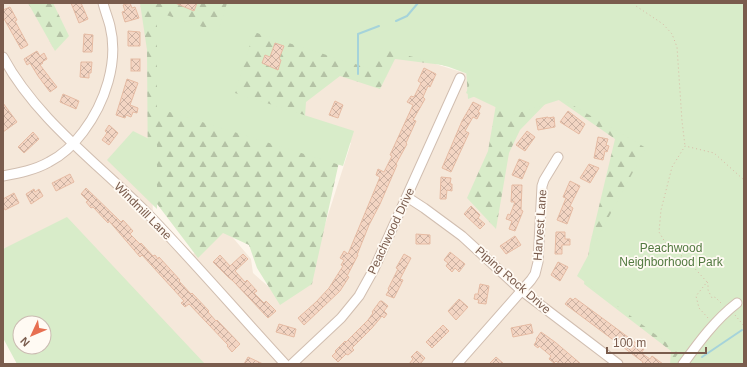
<svg xmlns="http://www.w3.org/2000/svg" width="747" height="367" viewBox="0 0 747 367" font-family="Helvetica,sans-serif">
<defs>
<pattern id="forest-firs" width="22" height="20" patternUnits="userSpaceOnUse"><rect width="22" height="20" fill="#d8ecc9"/><path d="M5 1l3.5 6h-7zM16 11l3.5 6h-7z" fill="#b4c2a5"/></pattern>
<pattern id="building-cross-hatch" width="8" height="8" patternUnits="userSpaceOnUse"><rect width="8" height="8" fill="#f3d5c3"/><path d="M0 0l8 8M0 8l8-8" fill="none" stroke="#cab0a1"/></pattern>
</defs>
<rect width="100%" height="100%" fill="#fdf6ec"/>
<path fill="#f5e8da" d="M3 3H145L151 42 150 144 153 213 193 254 223 226 251 259 253 273 278 295 306 284 351 143 238 102 381 47 474 76 562 98 646 147 700 364H205L3 247Z"/>
<g fill="url(#forest-firs)">
<path d="M28 3H53L69 36 55 51Z"/>
<path d="M140 3H744V364H670L671 351 584 284 590 244 615 139 553 96 520 130 509 153 496 229 467 198 488 151 499 87 468 99 466 68 395 59 380 89 340 76 306 102 304 130 343 144 312 284 280 305 257 268 249 245 223 233 198 258 148 192 147 50Z"/>
</g>
<g fill="#d8ecc9" fill-rule="evenodd">
<path d="M227 3H744V364H671L679 352 577 276 646 148 562 99 512 115 466 93 473 76 449 67 381 48 374 70 254 32 235 93 354 131 343 166 157 108V12L218 32Z"/>
<path d="M133 131 157 143V209L107 160Z"/>
<path d="M67 217 205 364H17L3 338V249ZM20 323H44V347H20Z"/>
</g>
<g fill="none" stroke-linecap="round" stroke-linejoin="round">
<g stroke="#a5d3da" stroke-width="2">
<path d="M396 21 407 16 418 3"/>
<path d="M358 74V34L379 26"/>
<path d="M702 357 742 330"/>
</g>
</g>
<g fill="url(#building-cross-hatch)" stroke="#e6bba3">
<path d="M71 3H81L88 19 79 23Z"/>
<path d="M130 3 132 8 135 7 139 18 125 22 122 12 125 11 123 5Z"/>
<path d="M175 3H197L194 11Z"/>
<path d="M10 7 17 20 15 21 28 45 21 49 3 17V10Z"/>
<path d="M128 31 140 32V46H128Z"/>
<path d="M84 34 93 35 92 52H83Z"/>
<path d="M275 43 284 46 279 59 281 60 278 70 262 63 265 55 270 57Z"/>
<path d="M37 51 40 56 44 53 47 59 42 62 43 63 40 65 57 87 50 92 38 76 30 63 27 65 24 59Z"/>
<rect x="131" y="59" width="9" height="12"/>
<path d="M81 62H92L91 73H89V78L80 77Z"/>
<path d="M424 68 436 74 430 87 428 86 423 97 425 99 413 120 416 121 406 143 407 144 396 164 397 165 380 204 369 225 357 255H358L347 276 349 277 340 291 304 325 298 318 316 302 329 288 343 266 341 265 344 260 340 258 344 251 348 254 380 177 376 175 378 169 384 172 392 156 390 155 413 105 407 102 411 96 414 97 421 83 418 81Z"/>
<path d="M127 79 138 83 130 105 138 108 137 113 133 112 131 117 126 115 125 118 116 115Z"/>
<path d="M63 94 79 101 76 109 60 102Z"/>
<path d="M335 101 343 105 338 118 329 115Z"/>
<path d="M473 102 481 106 478 112 480 113 477 119 473 117 465 131 469 133 451 172 442 168 462 121Z"/>
<path d="M3 103 17 122 3 132Z"/>
<path d="M568 111 585 124 579 134 560 122Z"/>
<path d="M548 117V118L554 117 555 127 538 130 536 119Z"/>
<path d="M109 125 118 133 109 145 102 140 107 133 105 131Z"/>
<path d="M527 131 535 137 525 151 516 145Z"/>
<path d="M33 132 39 139 24 153 18 147Z"/>
<path d="M598 137 608 139 606 145 609 146 607 152 605 151 603 160 594 158Z"/>
<path d="M519 159 529 163 522 179 512 175Z"/>
<path d="M589 164 599 168 590 183 580 178Z"/>
<path d="M70 174 74 182 56 191 52 183Z"/>
<path d="M441 177 451 178 450 184H452V191L447 190 446 199H440Z"/>
<path d="M570 181 580 186 570 206 573 208 567 224 557 220 566 198 563 197Z"/>
<path d="M512 185H522L521 210 523 211 515 231 509 229 512 221 506 219 508 214 510 215 515 202H511Z"/>
<path d="M86 188 121 222 123 220 133 231 130 234 140 244 141 243 153 256 155 255 158 259 159 257 180 280 179 281 191 294 192 293 209 311 208 312 216 321 217 320 240 344 232 352 227 346 228 345 189 304 185 307 181 303 184 301 142 255 140 257 109 221 108 223 93 207 91 208 86 202 88 201 81 194Z"/>
<path d="M34 189 35 192 39 189 43 196 31 204 26 194Z"/>
<path d="M14 193 19 203 5 210 3 206V199Z"/>
<path d="M471 206 480 215 478 218 485 224 480 229 464 214Z"/>
<path d="M556 232H565V239H570V245H562V254H555Z"/>
<path d="M416 234 430 235V244H416Z"/>
<path d="M515 236 521 245 506 254 500 246Z"/>
<path d="M450 252 465 264 459 272 455 268 452 272 446 266 448 263 444 260Z"/>
<path d="M243 254 248 259 235 271 245 282 247 280 257 291 254 293 264 303 266 301 276 311 268 318 233 281 228 277 213 262 220 255 230 266Z"/>
<path d="M404 254 411 258 400 279 403 280 394 298 386 295 389 290 388 289 398 269 396 268Z"/>
<path d="M558 262 568 267 560 281 551 275Z"/>
<path d="M480 284 489 286 486 304 478 303 479 300 474 299 475 294H478Z"/>
<path d="M570 298 573 300 575 298 613 326 644 349 641 353 650 359 652 356 663 364H642L643 362 565 304Z"/>
<path d="M459 299 468 307 456 320 448 311Z"/>
<path d="M380 301H382L388 306 384 311 387 314 384 318 382 316 372 328 352 348 354 350 348 355 346 354 338 362 332 356 336 352 335 351 345 341 346 342 368 320 373 313 372 312Z"/>
<path d="M279 324 296 329 294 337 276 332Z"/>
<path d="M531 324 533 333 513 337 511 328Z"/>
<path d="M443 325 449 331 432 348 426 342Z"/>
<path d="M541 332 555 342 581 364H560L556 361 554 363 549 359 551 356 539 346 538 348 534 345 537 340 536 339Z"/>
<path d="M417 351 425 358 420 364H409L413 359 411 357Z"/>
<path d="M248 357 263 364H244Z"/>
<path d="M496 357 504 364H489Z"/>
</g>
<g fill="none" stroke-linecap="round" stroke-linejoin="round">
<g stroke="#d1beb0" stroke-width="11">
<g id="minor">
<path d="M3 57C37 120 98 163 148 214 195 263 239 314 285 364"/>
<path d="M3 176C19 173 35 170 49 162 63 155 74 144 83 132 105 103 119 62 110 26 108 18 105 11 103 3"/>
<path d="M407 197 424 208 462 236 522 291 618 364"/>
<path d="M292 364 341 318 359 296 374 269 460 78"/>
<path d="M457 364 531 280 535 274 538 262 542 186 544 180 558 157"/>
<path d="M683 364C699 342 715 320 737 303"/>
</g>
</g>
<g stroke="#d9b8a5" stroke-width="1" stroke-dasharray="1 3" stroke-linecap="butt">
<path d="M634 3 636 6 663 24 672 34 677 47 682 121 685 146"/>
<path d="M707 282 708 283V290L712 298 715 297 722 304"/>
<path d="M735 315 744 326"/>
<path d="M708 318 699 308 696 296 707 282 689 262 665 242 659 232 661 210 672 167 685 146 714 153 744 180"/>
</g>
<use href="#minor" stroke="#fff" stroke-width="9"/>
</g>
<g text-anchor="middle" dominant-baseline="central" stroke-width="3.5" stroke-linejoin="round" paint-order="stroke">
<g font-size="12" fill="#7a5c4d" stroke="#fffaf3">
<text transform="translate(143 211) rotate(45)">Windmill Lane</text>
<text transform="translate(540 225) rotate(-86)">Harvest Lane</text>
<text transform="translate(391 231) rotate(-65)">Peachwood Drive</text>
<text transform="translate(513 280) rotate(41)">Piping Rock Drive</text>
</g>
<g font-size="12" fill="#537a41" stroke="#fffaf3">
<text x="671" y="248">Peachwood<tspan x="671" dy="14">Neighborhood Park</tspan></text>
</g>
</g>
<rect width="747" height="367" fill="none" stroke="#7a5c4d" stroke-width="8"/>
<g transform="translate(32 335) rotate(226)"><circle r="19" fill="#fffaf3" stroke="#cabbb1"/>
<path d="M0-3L7 15L0 10L-7 15Z" fill="#e76f51"/>
<text y="-6" font-size="11" font-weight="bold" text-anchor="middle" fill="#7a5c4d">N</text>
</g>
<path d="M607 347v6h99v-6" fill="none" stroke="#7a5c4d" stroke-width="2"/>
<text x="613" y="347" font-size="12" fill="#7a5c4d" stroke="#fffaf3" stroke-width="3" paint-order="stroke">100 m</text>
</svg>
